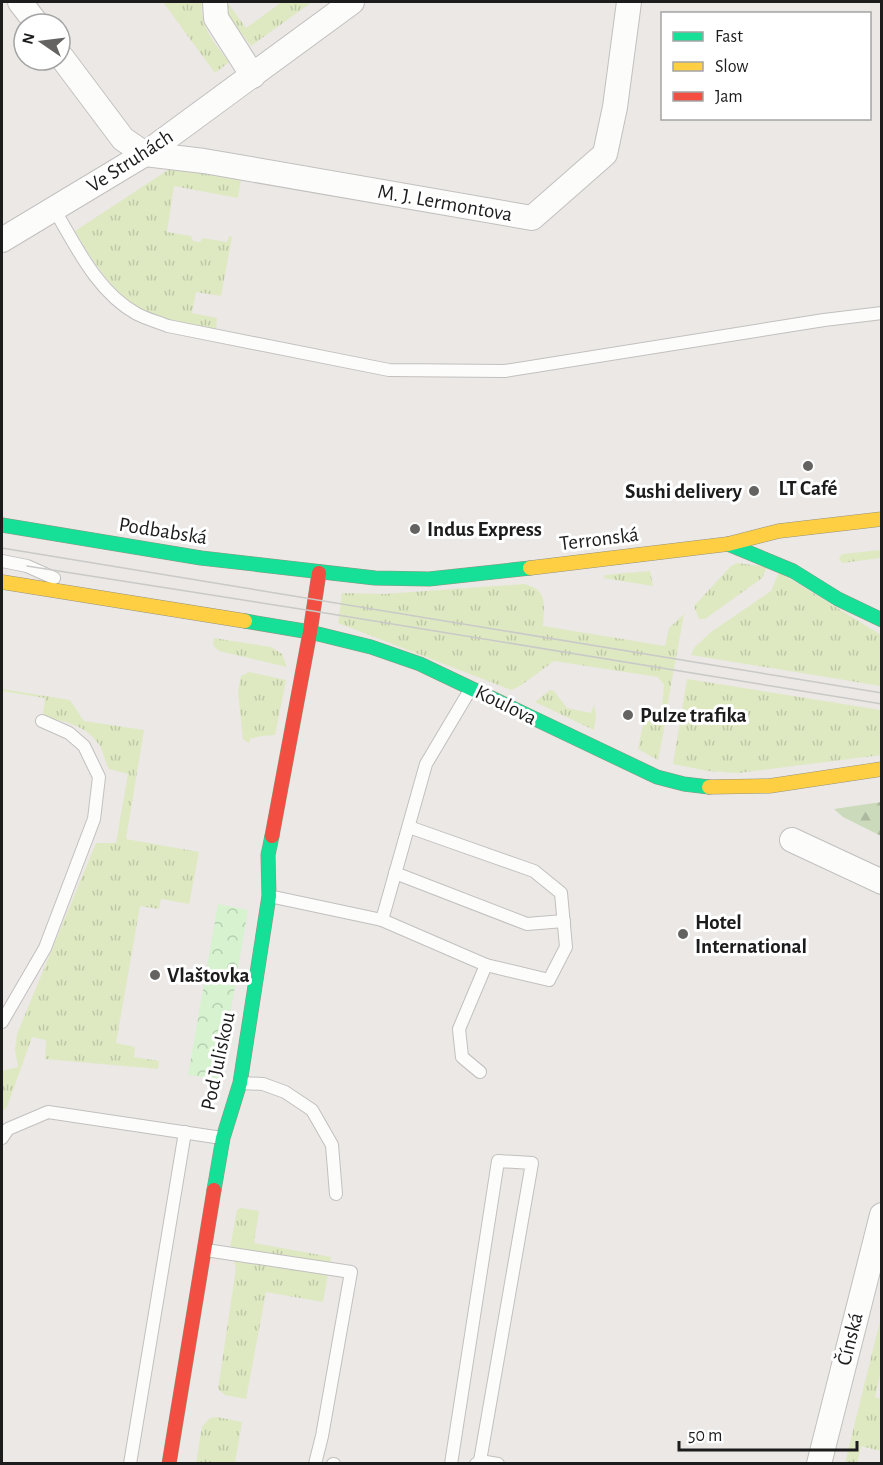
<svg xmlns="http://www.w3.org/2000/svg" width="883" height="1465" viewBox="0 0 883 1465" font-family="'Alegreya Sans',sans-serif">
<defs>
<pattern id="grass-tufts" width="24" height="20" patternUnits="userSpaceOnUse" patternTransform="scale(1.5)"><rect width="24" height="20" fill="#dee9c2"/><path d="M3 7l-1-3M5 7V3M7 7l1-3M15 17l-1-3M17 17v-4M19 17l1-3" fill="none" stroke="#bec7a6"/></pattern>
<pattern id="forest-firs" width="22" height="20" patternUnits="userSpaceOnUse" patternTransform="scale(1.5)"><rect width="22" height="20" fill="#cbdaba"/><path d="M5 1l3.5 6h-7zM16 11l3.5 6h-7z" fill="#aeba9f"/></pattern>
<pattern id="park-crowns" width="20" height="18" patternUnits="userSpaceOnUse" patternTransform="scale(1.5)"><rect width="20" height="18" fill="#d6f2cf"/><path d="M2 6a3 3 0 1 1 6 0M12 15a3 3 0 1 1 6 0" fill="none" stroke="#b7cfb1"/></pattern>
</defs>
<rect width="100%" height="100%" fill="#ebe8e5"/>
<g fill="url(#grass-tufts)">
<path d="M163 2H202C199 26 215 44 229 62L215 73Z"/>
<path d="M218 2H227L246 28 282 2H312L251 46Z"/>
<path d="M171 168 241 179 238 198 174 186 167 232 191 236 193 241 200 242 203 238 227 242 229 236 232 237 221 296 196 292 192 313 217 318 216 329C198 325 178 324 161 318 119 304 96 267 75 231Z"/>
<path d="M881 550V558L842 563 839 558 842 554Z"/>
<path d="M737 563 767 567 762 578 705 619H699L694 606 731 566Z"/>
<path d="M650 571 653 586 604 578 605 575Z"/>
<path d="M779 572 881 635V686L691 655 694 648 711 632 771 591Z"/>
<path d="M524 584C549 590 544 606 543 626L665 646 669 628 684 614 667 707H662L664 685 658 677 554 661 520 686 511 690 338 623 342 593 384 594Z"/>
<path d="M214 638 271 647 282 654 287 667 219 651 213 645Z"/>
<path d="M249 672 286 680 275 735 261 736 250 739 249 743 243 739 238 691 241 676Z"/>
<path d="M687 679 881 710V755L738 773 708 771 673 764Z"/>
<path d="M2 689 70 700 84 721 144 730 126 839 199 852 189 904 161 899 159 909 140 906 116 1043 135 1047 134 1057 159 1061 158 1069 45 1059 46 1040 32 1037 7 1107 2 1112V1071L18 1067 15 1050 17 1034 96 843H116L128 774 109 769C105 762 104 754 100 746 87 726 66 721 44 717L43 715 45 698 2 691Z"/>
<path d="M550 690 554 691 567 708 591 713 594 705 596 716 594 730 535 702Z"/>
<path d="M644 720 665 724 658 760 638 749Z"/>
<path d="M241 1208 259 1211 254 1243 331 1257 323 1302 266 1292 246 1399 225 1395 218 1389 236 1268 230 1248 237 1210Z"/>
<path d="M881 1317V1371L875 1397 881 1399V1451L861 1446 857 1463H845Z"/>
<path d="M217 1417 242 1422 235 1463H196L202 1427 210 1418Z"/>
</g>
<path fill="url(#forest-firs)" d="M881 802V836L843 817 834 809Z"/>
<path fill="url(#park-crowns)" d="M218 904 248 910 219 1079 188 1075Z"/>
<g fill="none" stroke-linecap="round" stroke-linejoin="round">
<g stroke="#c2c0bf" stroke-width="14">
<g id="lane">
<path d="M54 209C76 246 97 292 137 314 147 319 158 322 168 326L389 370 505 371 824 320 882 313"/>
<path d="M2 561 27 566 54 578"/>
<path d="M409 827 534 871 561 893 566 947 549 980 486 965"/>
<path d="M395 873 527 924 564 921"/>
<path d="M269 896 382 920 486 965 459 1029 462 1057 480 1072"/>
<path d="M382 920 426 764 470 690"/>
<path d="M2 1022 45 948 94 819 99 777 84 746 69 733 42 721"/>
<path d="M241 1083 263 1084 285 1092 312 1110 332 1145 336 1194"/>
<path d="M2 1138 8 1129 48 1112 222 1138"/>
<path d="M206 1250 351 1272 322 1436 315 1464"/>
<path d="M130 1464 185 1132"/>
<path d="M333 1464H334"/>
<path d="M451 1464 498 1161 532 1163 480 1461"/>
<path d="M476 1464 480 1461 498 1464"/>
</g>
</g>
<g stroke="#c2c0bf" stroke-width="26">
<g id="street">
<path d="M20 2 37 24"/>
<path d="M215 2 216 18 253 76"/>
<path d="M60 55 123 139 145 154 204 161 532 218 605 154 615 107 629 2"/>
<path d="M2 240 145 154 352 2"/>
<path d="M792 840 882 882"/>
<path d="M819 1464 882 1215"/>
</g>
</g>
<g stroke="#95927d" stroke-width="15">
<g id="fast">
<path d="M2 525 201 558 375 578 429 579 530 568"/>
<path d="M728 544 793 571 838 599 882 620"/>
<path d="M245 621 310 632 371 647 420 664 657 777 684 784 709 787"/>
<path d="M214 1190 223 1138 240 1083 269 896 268 855 272 836"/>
</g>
</g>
<g stroke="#95927d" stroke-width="15">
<g id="slow">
<path d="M530 568 728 544 779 531 882 519"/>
<path d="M2 582 245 621"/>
<path d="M709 787 769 786 882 769"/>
</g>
</g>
<g stroke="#95927d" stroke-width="15">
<g id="jam">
<path d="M272 836 310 632 319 573"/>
<path d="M169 1464 214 1190"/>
</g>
</g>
<use href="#lane" stroke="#fcfcfb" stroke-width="12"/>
<use href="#street" stroke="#fcfcfb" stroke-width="24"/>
<use href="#fast" stroke="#16e098" stroke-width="14"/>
<use href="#slow" stroke="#ffcf43" stroke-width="14"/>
<use href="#jam" stroke="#f24e42" stroke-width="14"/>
<g stroke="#c9c9c8" stroke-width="1.5">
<path d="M2 548 882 693"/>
<path d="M27 566 313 611 882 704"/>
</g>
</g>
<g fill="#646362" stroke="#fff" stroke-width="2">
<circle cx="808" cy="466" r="6"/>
<circle cx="754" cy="491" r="6"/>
<circle cx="415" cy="529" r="6"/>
<circle cx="628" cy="715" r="6"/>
<circle cx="683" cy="934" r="6"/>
<circle cx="155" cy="975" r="6"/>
</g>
<g text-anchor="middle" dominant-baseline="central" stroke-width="6" stroke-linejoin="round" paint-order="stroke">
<g font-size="21" fill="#1c1c1c" stroke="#fff">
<text transform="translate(130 161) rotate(-33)">Ve Struhách</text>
<text transform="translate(445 203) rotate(10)">M. J. Lermontova</text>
<text transform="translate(163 531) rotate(9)">Podbabská</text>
<text transform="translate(599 539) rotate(-7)">Terronská</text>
<text transform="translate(506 705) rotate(26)">Koulova</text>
<text transform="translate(218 1061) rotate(-78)">Pod Juliskou</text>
<text transform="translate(850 1339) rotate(-76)">Čínská</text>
</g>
<g font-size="21" font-weight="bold" fill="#1c1c1c" stroke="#fff" text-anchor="start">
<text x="808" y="488" text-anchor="middle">LT Café</text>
<text x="742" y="491" text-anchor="end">Sushi delivery</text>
<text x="427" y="529">Indus Express</text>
<text x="640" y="715">Pulze trafika</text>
<text x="695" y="922">Hotel<tspan x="695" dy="24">International</tspan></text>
<text x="167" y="975">Vlaštovka</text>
</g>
</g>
<rect width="883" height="1465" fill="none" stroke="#1c1c1c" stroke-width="6"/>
<rect x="661" y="12" width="210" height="108" fill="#ffffff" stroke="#a4a4a4" stroke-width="1.5"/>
<rect x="673" y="32" width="30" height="9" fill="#16e098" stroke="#a4a4a4" stroke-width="1.5"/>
<text x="715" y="42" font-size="18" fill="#1c1c1c">Fast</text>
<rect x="673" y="62" width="30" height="9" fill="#ffcf43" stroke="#a4a4a4" stroke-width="1.5"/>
<text x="715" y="72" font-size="18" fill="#1c1c1c">Slow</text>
<rect x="673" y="92" width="30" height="9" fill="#f24e42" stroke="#a4a4a4" stroke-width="1.5"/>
<text x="715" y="102" font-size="18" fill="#1c1c1c">Jam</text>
<g transform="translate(42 42) rotate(284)"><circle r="28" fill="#ffffff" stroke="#a4a4a4" stroke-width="1.5"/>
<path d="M0-4.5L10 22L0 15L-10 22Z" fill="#646362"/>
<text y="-9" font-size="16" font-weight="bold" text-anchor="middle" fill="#1c1c1c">N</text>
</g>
<path d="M679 1441v9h178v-9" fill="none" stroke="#1c1c1c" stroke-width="3"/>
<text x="688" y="1441" font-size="18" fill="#1c1c1c" stroke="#ffffff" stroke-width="4.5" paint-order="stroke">50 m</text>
</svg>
